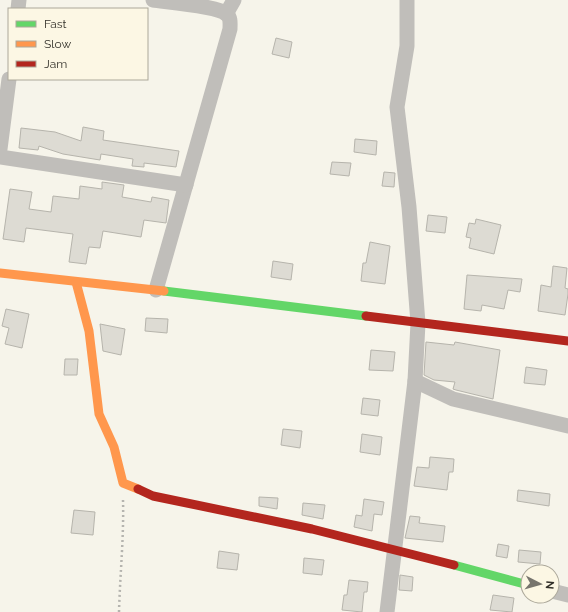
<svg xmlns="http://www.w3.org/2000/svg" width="568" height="612" viewBox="0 0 568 612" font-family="Raleway,sans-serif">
<rect width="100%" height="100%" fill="#f6f4ea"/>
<g fill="#dddbd3" stroke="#b6b4ac">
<path d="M276 38 292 42 289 58 272 54Z"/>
<path d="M83 127 104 131 103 140 179 151 176 167 144 163V167L132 166 133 159 101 154 100 160 63 154 39 146 38 150 19 148 21 128 55 132 81 141Z"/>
<path d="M355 139 377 141 376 155 354 152Z"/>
<path d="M332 162 351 163 349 176 330 174Z"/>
<path d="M384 172 395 173 394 187 382 186Z"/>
<path d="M102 182 124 185 122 197 151 202 152 197 169 200 166 223 144 220 141 237 103 231 100 248 89 247 86 264 69 262 73 234 26 228 24 242 3 239 10 189 32 192 29 209 51 212 53 196 79 199 80 186 102 189Z"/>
<path d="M428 215 447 217 445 233 426 231Z"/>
<path d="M476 219 501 225 494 254 469 248 471 238 466 237 469 223 475 224Z"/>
<path d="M370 242 390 246 385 284 361 281 363 263H366Z"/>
<path d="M273 261 293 264 291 280 271 277Z"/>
<path d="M553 266 567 268 565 288 568 289V294L565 315 538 311 541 285 551 287Z"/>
<path d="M467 275 522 279 520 292 508 290 504 309 482 305 481 311 464 309Z"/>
<path d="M6 309 29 314 22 348 5 344 9 328 2 326Z"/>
<path d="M146 318 168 319 167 333 145 331Z"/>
<path d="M100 324 125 329 121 355 103 351Z"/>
<path d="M426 342 454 345 455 342 500 350 493 399 456 390 453 389 455 382 434 380 424 375Z"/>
<path d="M371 350 395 352 393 371 369 370Z"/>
<path d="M65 359H78L77 375H64Z"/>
<path d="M526 367 547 370 545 385 524 383Z"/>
<path d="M363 398 380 400 378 416 361 414Z"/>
<path d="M283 429 302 431 300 448 281 445Z"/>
<path d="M362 434 382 437 380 455 360 452Z"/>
<path d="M430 457 454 459 453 472H449L447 490 414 486 417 467 429 468Z"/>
<path d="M518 490 550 494 549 506 517 501Z"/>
<path d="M259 497 278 498 277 509 259 506Z"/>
<path d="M364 499 384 502 382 515 374 514 372 531 354 527 356 515 362 516Z"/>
<path d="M303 503 325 505 323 519 302 515Z"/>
<path d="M74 510 95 512 93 535 71 533Z"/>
<path d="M410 516 420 517 419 523 445 526 443 542 405 538Z"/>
<path d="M498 544 509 546 507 558 496 556Z"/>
<path d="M519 550 541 552 540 564 518 562Z"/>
<path d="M219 551 239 554 237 570 217 568Z"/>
<path d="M304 558 324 560 322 575 303 573Z"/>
<path d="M400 575 413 577 412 591 399 590Z"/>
<path d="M349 580 368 582 367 592H364L362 612 342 610 344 595H347Z"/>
<path d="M493 595 514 598 512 612 490 610Z"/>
</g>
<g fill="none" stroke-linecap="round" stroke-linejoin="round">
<path stroke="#b5b4af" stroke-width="2.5" stroke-dasharray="2 3" stroke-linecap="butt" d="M119 612C120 574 124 537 123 500"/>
<g stroke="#c0beba" stroke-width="15">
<path d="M153 0C167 2 217 6 227 14 231 18 230 24 230 29L156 290"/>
<path d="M18 9 19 0"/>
<path d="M226 14 234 0"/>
<path d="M0 149 9 79"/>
<path d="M0 157 186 185"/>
<path d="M415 381 453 399 568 426"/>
<path d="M552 591 568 595"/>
<path d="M387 612 415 381 418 323 409 207 397 107 407 46V0"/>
</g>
<g stroke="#63d668" stroke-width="9">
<path d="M164 291 366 316"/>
<path d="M454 565 528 585"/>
</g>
<g stroke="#ff974d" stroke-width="9">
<path d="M0 273 164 291"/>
<path d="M76 282 89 331 99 414 114 447 123 483 138 489"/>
</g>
<g stroke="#b3261e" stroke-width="9">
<path d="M366 316 568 341"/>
<path d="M138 489 153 496 312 529 454 565"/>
</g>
</g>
<rect x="8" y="8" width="140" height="72" fill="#fcf7e4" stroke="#aca89a"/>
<rect x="16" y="21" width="20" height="6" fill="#63d668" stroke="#aca89a"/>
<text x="44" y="28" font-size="12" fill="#33312a">Fast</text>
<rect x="16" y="41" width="20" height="6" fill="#ff974d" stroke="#aca89a"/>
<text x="44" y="48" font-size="12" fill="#33312a">Slow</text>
<rect x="16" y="61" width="20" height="6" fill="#b3261e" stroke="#aca89a"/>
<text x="44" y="68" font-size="12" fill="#33312a">Jam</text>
<g transform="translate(540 584) rotate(96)"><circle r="19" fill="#fcf7e4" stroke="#aca89a"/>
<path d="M0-3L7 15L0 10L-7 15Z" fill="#77756d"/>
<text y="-6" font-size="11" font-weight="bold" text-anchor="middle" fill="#33312a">N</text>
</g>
</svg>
